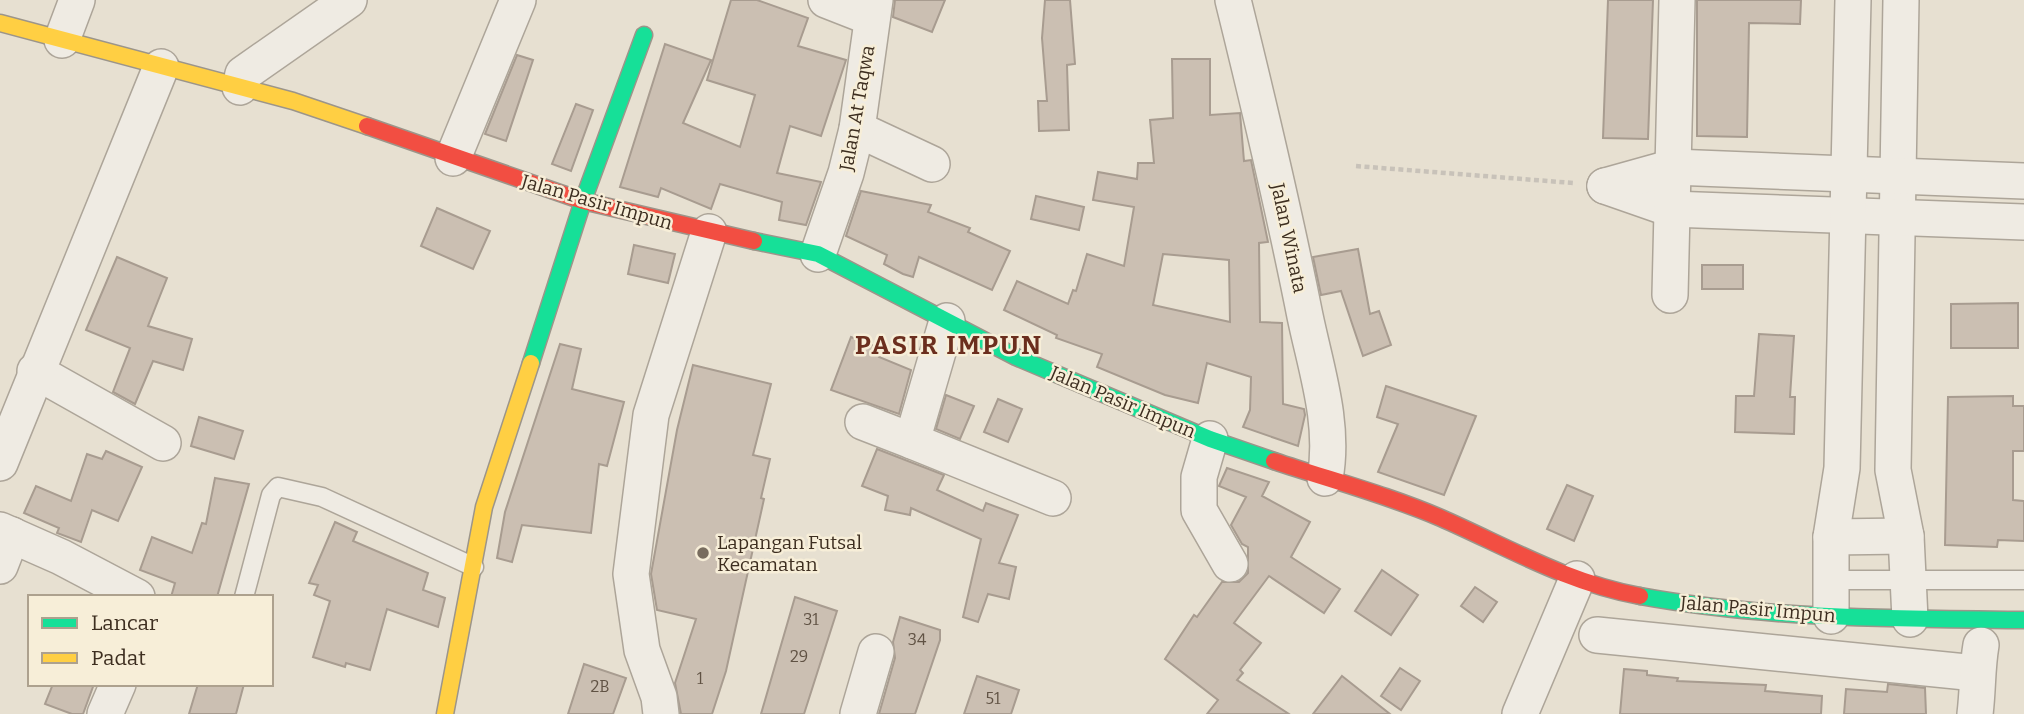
<svg xmlns="http://www.w3.org/2000/svg" width="2024" height="714" viewBox="0 0 2024 714" font-family="Bitter,serif">
<rect width="100%" height="100%" fill="#e7e0d1"/>
<g fill="#cbbfb2" stroke="#a89c90" stroke-width="2" fill-rule="evenodd">
<path d="M731 0H757L808 18 798 46 846 60 821 136 790 126 777 173 821 182 806 225 779 220 782 202 720 184 711 209 661 188 658 197 620 187 665 44 711 60 683 123 740 147 755 95 707 80Z"/>
<path d="M895 0H945L932 32 893 17Z"/>
<path d="M1045 0H1070L1075 64 1067 65 1069 130 1039 131 1038 101H1047L1042 38Z"/>
<path d="M1608 0H1653L1648 139 1603 138Z"/>
<path d="M1697 0H1801L1800 24 1749 23 1747 137 1697 136Z"/>
<path d="M517 55 533 60 506 141 485 134Z"/>
<path d="M1172 59H1210V115L1240 113 1244 161 1251 160 1268 242 1259 243 1260 322 1282 323 1283 404 1304 409 1305 415 1298 446 1243 427 1250 410 1251 377 1207 363 1198 403 1165 395 1097 367 1102 354 1056 338 1057 335 1004 310 1017 281 1068 304 1073 290 1076 291 1087 254 1124 266 1134 207 1093 200 1098 172 1137 179 1138 163H1154L1150 120 1173 118ZM1163 254 1229 260 1230 322 1153 305Z"/>
<path d="M576 104 593 110 571 171 552 164Z"/>
<path d="M861 191 931 205 928 212 970 228 968 232 1010 251 992 290 919 257 913 277 903 274 884 264 887 255 846 236Z"/>
<path d="M1036 196 1084 207 1079 230 1031 219Z"/>
<path d="M437 208 490 231 473 269 421 246Z"/>
<path d="M634 245 675 254 668 283 628 274Z"/>
<path d="M1358 249 1370 314 1379 311 1391 345 1363 356 1341 291 1321 295 1313 257Z"/>
<path d="M117 257 167 278 148 326 192 339 183 370 153 361 135 404 113 392 130 348 86 330Z"/>
<rect x="1702" y="265" width="41" height="24"/>
<path d="M2018 303V348H1951V304Z"/>
<path d="M1759 334 1794 336 1790 397H1795L1794 434 1735 432 1736 396H1754Z"/>
<path d="M851 337 882 349 879 357 911 370 899 414 831 390Z"/>
<path d="M560 344 581 349 572 389 624 402 607 466 599 464 591 533 522 525 512 562 497 558 505 512Z"/>
<path d="M693 365 771 384 753 455 770 459 761 498 764 499 726 671 712 714H681L675 683 696 619 657 610 651 574 677 430Z"/>
<path d="M1386 386 1476 416 1444 495 1378 472 1398 424 1377 417Z"/>
<path d="M946 395 974 406 960 439 936 429Z"/>
<path d="M2013 396V406H2024V451H2013V500L2024 501V541L1998 540 1997 547 1945 545 1948 397Z"/>
<path d="M998 399 1022 409 1008 442 984 432Z"/>
<path d="M199 417 243 431 234 459 191 446Z"/>
<path d="M877 449 944 475 937 490 983 511 986 503 1018 515 999 563 1016 567 1009 599 988 594 978 622 963 617 981 539 911 508 910 515 885 510 888 496 862 486Z"/>
<path d="M106 451 142 467 118 521 92 510 81 542 57 533 59 528 24 513 36 486 71 501 87 454 102 459Z"/>
<path d="M1227 468 1269 482 1262 496 1310 522 1291 557 1340 589 1324 613 1269 576 1234 623 1261 643 1240 670 1243 673 1237 680 1289 714H1207L1218 700 1165 659 1194 615 1197 617 1222 582H1239L1248 573V547L1242 544 1231 525 1246 497 1219 486Z"/>
<path d="M215 478 249 484 217 597H171L175 583 140 570 152 537 192 553 202 523 206 524Z"/>
<path d="M1567 485 1593 496 1574 541 1547 529Z"/>
<path d="M335 522 357 532 353 541 428 573 423 590 445 598 438 627 387 609 370 670 346 663 345 667 313 657 330 601 314 595 318 585 309 583Z"/>
<path d="M1382 570 1418 595 1391 635 1355 611Z"/>
<path d="M1475 587 1497 602 1483 622 1461 606Z"/>
<path d="M795 597 837 611 804 714H761Z"/>
<path d="M900 617 940 630V640L915 714H879L895 658 893 642Z"/>
<path d="M584 664 626 678 613 714H568Z"/>
<path d="M1400 668 1420 681 1401 710 1381 696Z"/>
<path d="M1624 669 1647 671V675L1678 678 1677 681 1766 685 1765 691 1822 696 1821 714H1620Z"/>
<path d="M977 676 1019 690 1011 714H964Z"/>
<path d="M1342 676 1390 714H1313Z"/>
<path d="M53 684H94L83 714H72L45 704Z"/>
<path d="M198 684H244L236 714H189Z"/>
<path d="M1888 684 1925 688 1926 714H1844L1846 689 1887 692Z"/>
</g>
<g fill="none" stroke-linecap="round" stroke-linejoin="round">
<g stroke="#ada599" stroke-width="21">
<g id="lane">
<path d="M1830 580H2024"/>
<path d="M244 597 271 495 278 487 322 497 474 567"/>
</g>
</g>
<g stroke="#ada599" stroke-width="38">
<g id="street">
<path d="M826 0 872 18"/>
<path d="M1233 0C1259 105 1284 210 1305 316 1316 369 1335 424 1325 478"/>
<path d="M1901 0 1893 470 1906 536 1910 619"/>
<path d="M62 40 77 0"/>
<path d="M240 87 243 74 349 0"/>
<path d="M857 129 932 164"/>
<path d="M453 158 518 0"/>
<path d="M1605 186 1671 209 2024 222"/>
<path d="M1605 186 1673 167 2024 181"/>
<path d="M818 254 846 173 857 129 875 0"/>
<path d="M1670 295 1677 0"/>
<path d="M947 321 912 441 1053 498"/>
<path d="M35 371 163 443"/>
<path d="M863 422 912 441"/>
<path d="M1210 439 1199 477V510L1230 564"/>
<path d="M0 463 161 67"/>
<path d="M0 530 61 557 137 597"/>
<path d="M1831 537 1906 536"/>
<path d="M0 566 12 535"/>
<path d="M1831 616V537L1842 468 1853 0"/>
<path d="M1597 635 1976 673"/>
<path d="M105 714 118 684"/>
<path d="M661 714 659 697 642 650 631 574 651 415 709 232"/>
<path d="M858 714 876 652"/>
<path d="M1520 714 1577 579"/>
<path d="M1975 714C1978 690 1977 668 1981 645"/>
</g>
</g>
<g stroke="#9c958a" stroke-width="19">
<g id="fast">
<path d="M754 241 818 254 1016 357 1210 439 1274 461"/>
<path d="M531 363 583 201 644 35"/>
<path d="M1640 596C1766 619 1896 619 2024 620"/>
</g>
</g>
<g stroke="#9c958a" stroke-width="19">
<g id="slow">
<path d="M0 23 293 101 367 126"/>
<path d="M445 714 484 507 531 363"/>
</g>
</g>
<g stroke="#9c958a" stroke-width="19">
<g id="jam">
<path d="M367 126 583 201 754 241"/>
<path d="M1274 461C1330 480 1388 495 1441 518 1507 547 1568 583 1640 596"/>
</g>
</g>
<path stroke="#c8c2b9" stroke-width="4.5" stroke-dasharray="5 3.5" stroke-linecap="butt" d="M1356 166 1573 183"/>
<use href="#lane" stroke="#efebe3" stroke-width="18"/>
<use href="#street" stroke="#efebe3" stroke-width="35"/>
<use href="#fast" stroke="#16e098" stroke-width="16"/>
<use href="#slow" stroke="#ffcf43" stroke-width="16"/>
<use href="#jam" stroke="#f24e42" stroke-width="16"/>
</g>
<circle fill="#786c5e" stroke="#f7eed8" stroke-width="2.5" cx="703" cy="553" r="7"/>
<g text-anchor="middle" dominant-baseline="central" stroke-width="5" stroke-linejoin="round" paint-order="stroke">
<g font-size="16" fill="#605244">
<text x="811" y="619">31</text>
<text x="917" y="639">34</text>
<text x="799" y="656">29</text>
<text x="700" y="678">1</text>
<text x="600" y="686">2B</text>
<text x="993" y="698">51</text>
</g>
<g font-size="19" fill="#3d2e20" stroke="#f7eed8">
<text transform="translate(857 108) rotate(-80)">Jalan At Taqwa</text>
<text transform="translate(597 202) rotate(16)">Jalan Pasir Impun</text>
<text transform="translate(1289 238) rotate(78)">Jalan Winata</text>
<text transform="translate(1123 402) rotate(23)">Jalan Pasir Impun</text>
<text transform="translate(1758 609) rotate(5)">Jalan Pasir Impun</text>
</g>
<g font-size="19" fill="#3d2e20" stroke="#f7eed8" text-anchor="start">
<text x="717" y="542">Lapangan Futsal<tspan x="717" dy="22">Kecamatan</tspan></text>
</g>
<g font-size="26" font-weight="bold" letter-spacing="2" fill="#6b2e1e" stroke="#f7eed8">
<text x="949" y="345">PASIR IMPUN</text>
</g>
</g>
<rect x="28" y="595" width="245" height="91" fill="#f7eed8" stroke="#ada18e" stroke-width="2"/>
<rect x="42" y="618" width="35" height="10" fill="#16e098" stroke="#ada18e" stroke-width="2"/>
<text x="91" y="630" font-size="21" fill="#3d2e20">Lancar</text>
<rect x="42" y="653" width="35" height="10" fill="#ffcf43" stroke="#ada18e" stroke-width="2"/>
<text x="91" y="665" font-size="21" fill="#3d2e20">Padat</text>
</svg>
